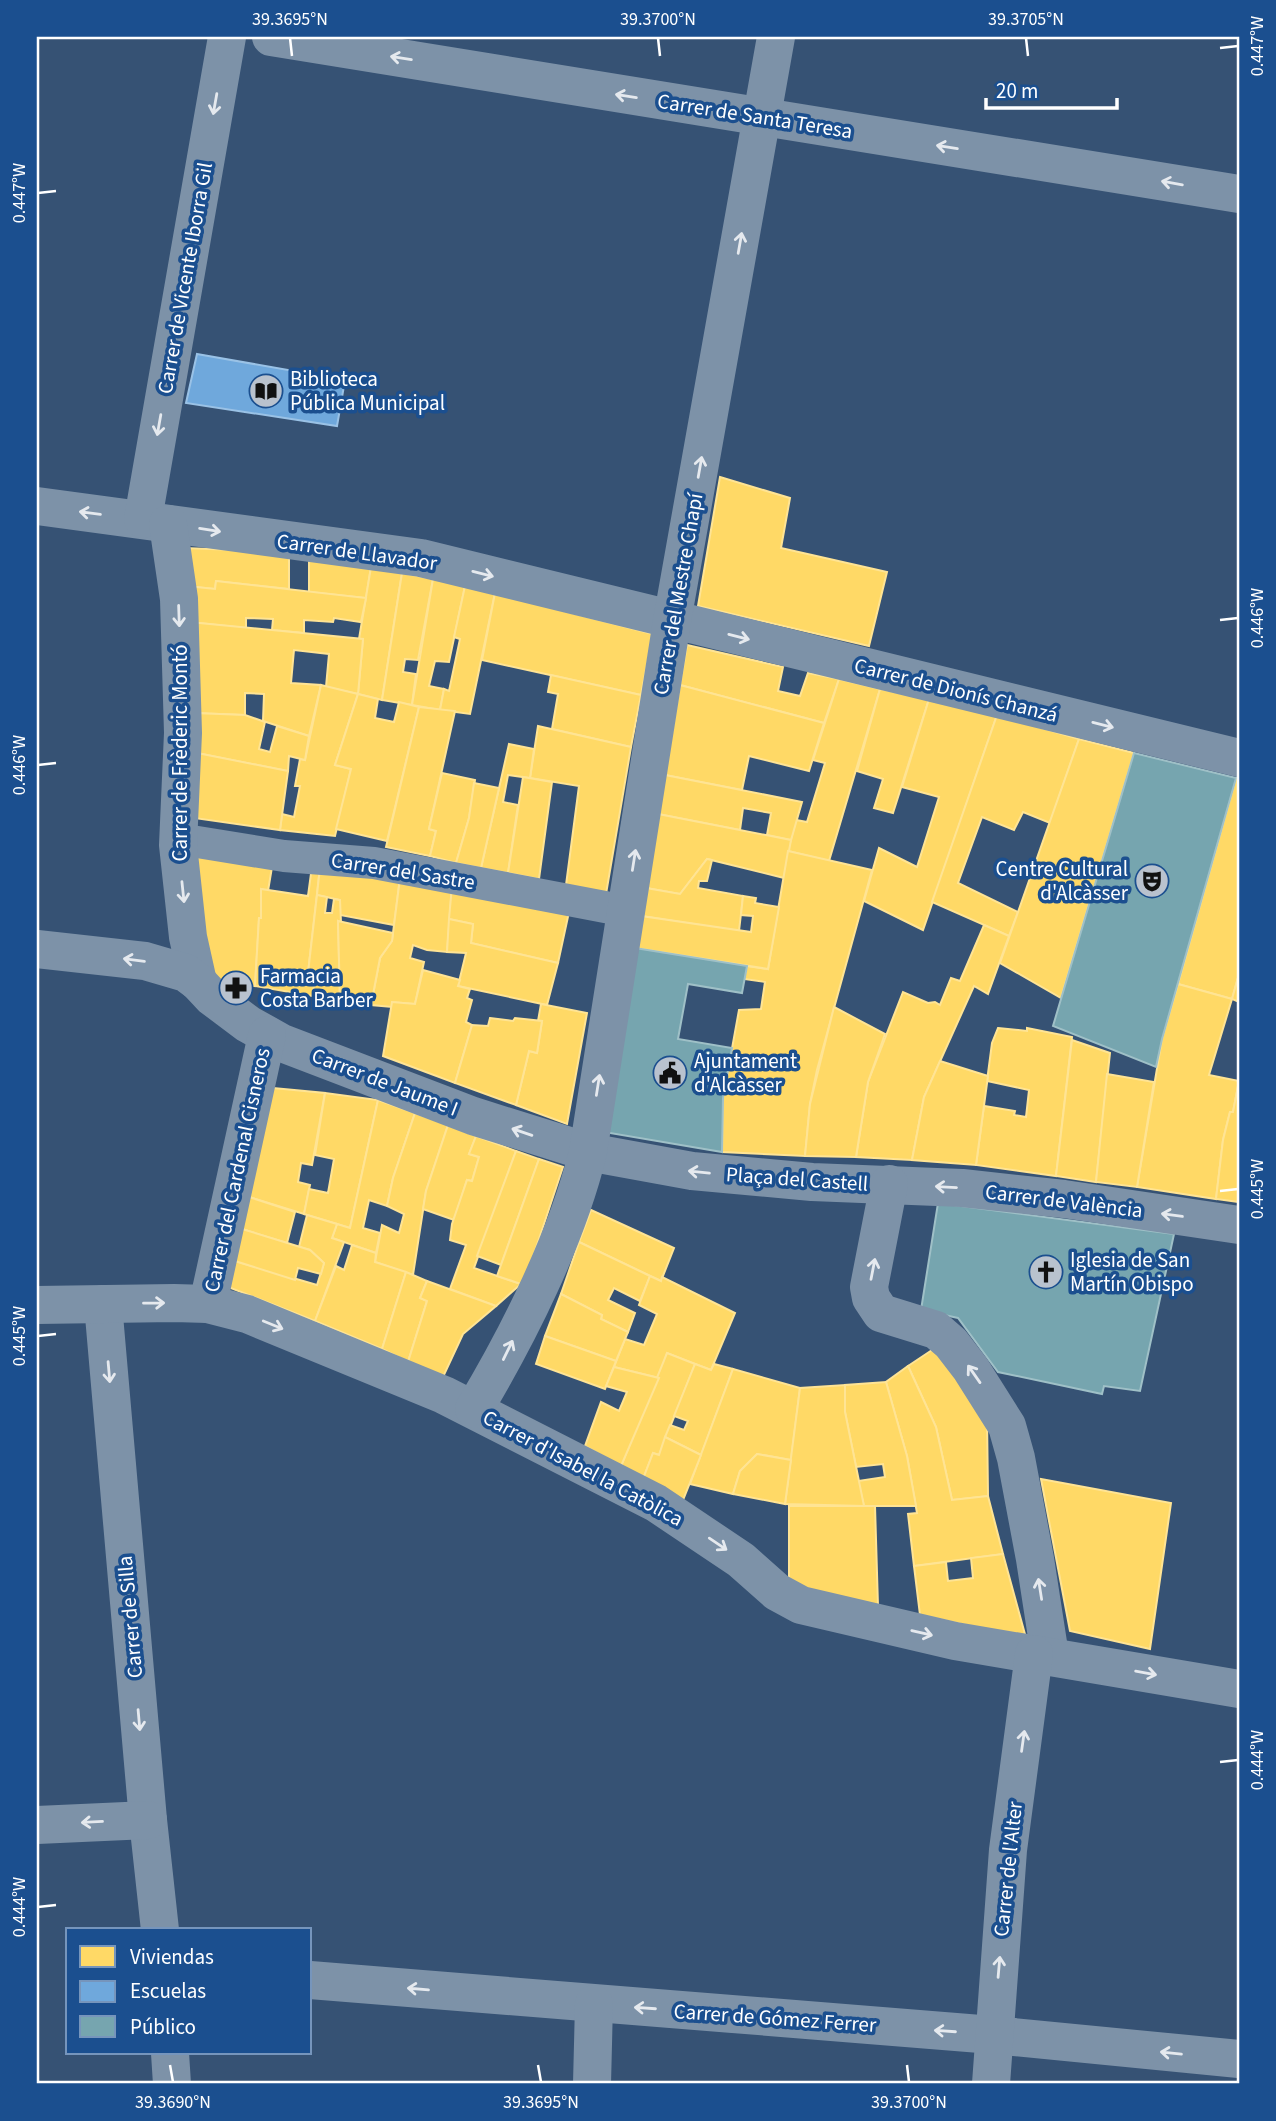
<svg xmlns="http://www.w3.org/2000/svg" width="1276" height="2121" viewBox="0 0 1276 2121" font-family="'Source Sans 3',sans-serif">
<rect width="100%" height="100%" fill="#365274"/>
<g fill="#ffd966" stroke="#ffe494" stroke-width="2">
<path d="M720 477 790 498 781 548 887 572 869 646 698 606Z"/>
<path d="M184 548 289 552V589L216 581 215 589 186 586Z"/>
<path d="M309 553 371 567 366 598 309 592Z"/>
<path d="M371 567 402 573 382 700 358 694 363 639H359Z"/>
<path d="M402 573 433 579 418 660 405 659 403 672 416 674 412 705 382 700Z"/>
<path d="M433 579 465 586 449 662 435 661 429 686 444 689 440 710 412 705Z"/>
<path d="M216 581 366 598 361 622 334 618 333 622 304 620V633L272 630 273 619 246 618V628L189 622 186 586 215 589Z"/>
<path d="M465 586 495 593 470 714 440 710 444 689 449 691 460 639 454 637Z"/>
<path d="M495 593 653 634 641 695 482 660Z"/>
<path d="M189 622 363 639 358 694 326 687 329 654 294 650 291 683 321 685 309 736 263 721 264 694 245 693V715L194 713Z"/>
<path d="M687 645 783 667 778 691 800 696 808 673 839 679 824 723 680 685Z"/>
<path d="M551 675 641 695 631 747 552 729 558 694 548 692Z"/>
<path d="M839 679 880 689 829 861 788 851 796 820 807 822 825 763 813 760Z"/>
<path d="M321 685 358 694 335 765 351 769 335 836 280 830 282 814 294 817 300 786H295L300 759 305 760Z"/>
<path d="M680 685 824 723 809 771 749 756 742 790 665 775Z"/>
<path d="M880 689 929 699 893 813 874 808 883 779 857 771Z"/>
<path d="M358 694 378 699 375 718 394 722 399 702 419 707 387 841 336 829 351 769 335 765Z"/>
<path d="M929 699 997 715 923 930 864 901 879 848 917 867 939 797 902 787Z"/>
<path d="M419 707 455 711 429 829 436 831 430 856 386 847Z"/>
<path d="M194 713 245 715 265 722 259 749 270 752 277 726 309 736 305 760 289 756 288 771 192 752Z"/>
<path d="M997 715 1079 739 1050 823 1023 812 1014 830 982 817 958 883 1018 912 1009 936 932 902Z"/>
<path d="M538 726 631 747 606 894 566 885 579 786 530 778Z"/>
<path d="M1079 739 1134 753 1061 998 1000 963Z"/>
<path d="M509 744 534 749 530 778 508 775 503 802 518 805 508 873 481 868Z"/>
<path d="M192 752 288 771 280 830 187 817Z"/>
<path d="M442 773 475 780 469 818 456 863 430 856 436 831 429 829Z"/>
<path d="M665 775 802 802 791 840 767 835 771 813 743 808 740 830 658 814Z"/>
<path d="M523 777 552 782 539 879 508 873Z"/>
<path d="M1236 778H1239V974L1232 999 1178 984Z"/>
<path d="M474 783 499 788 481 868 456 863 469 818Z"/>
<path d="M658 814 791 840 784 878 707 859 680 894 646 888Z"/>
<path d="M187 849 273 861 268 891 261 889V918H259L255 986 205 979Z"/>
<path d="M788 851 872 870 817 1070 810 1104 805 1156 722 1152 723 1098 739 1010 761 1009 765 982 744 979 747 966 768 969Z"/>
<path d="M707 859 712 860 707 881H699L698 888 743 896 739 931 641 916 646 888 680 894Z"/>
<path d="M312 866 320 867 308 973 315 974 313 996 255 986 259 918H261V889L308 896Z"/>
<path d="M320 867 400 878 394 925 340 915V900L317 895Z"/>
<path d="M400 878 452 886 447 952 427 950 413 945 410 958 424 962 415 1004 392 1002V1007L371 1005 380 958 392 941Z"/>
<path d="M452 886 569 912 558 963 471 943 473 924 449 919Z"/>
<path d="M317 895 327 897 325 913H332L334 899 340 900 341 922 338 921 340 1000 313 996 315 974 308 973Z"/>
<path d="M743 896 756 898 755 903 779 907 768 969 635 948 641 916 751 932 753 916 741 915Z"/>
<path d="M449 919 473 924 471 943 558 963 547 1005 458 986 466 953 447 952Z"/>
<path d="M338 921 393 933 392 941 380 958 371 1005 340 1000Z"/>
<path d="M984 925 1009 936 988 994 974 986 924 1097 912 1160 856 1157 868 1082 903 992 928 1003 935 1002 940 1005 951 978 960 981Z"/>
<path d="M423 970 460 980 458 986 470 989 467 998 472 1000 466 1022 472 1025 455 1083 383 1056 392 1002 415 1004Z"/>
<path d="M1239 974V1002L1232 999Z"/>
<path d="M1178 984 1232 999 1209 1075 1239 1081 1233 1112H1230L1223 1140 1216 1199 1137 1187 1162 1039Z"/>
<path d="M541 1004 587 1013 567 1124 516 1105 529 1051 537 1053 542 1021H538Z"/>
<path d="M834 1007 885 1034 868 1082 856 1157 805 1156 810 1104Z"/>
<path d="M490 1018 513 1021 515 1018 542 1021 537 1053 529 1051 516 1105 455 1083 472 1025 488 1026Z"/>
<path d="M998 1028 1027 1031V1028L1072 1037 1056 1176 976 1165 984 1106 1015 1111 1014 1115 1026 1117 1029 1090 987 1081 992 1043Z"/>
<path d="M1072 1040 1110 1053 1096 1182 1056 1176Z"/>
<path d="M940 1061 988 1076 976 1165 912 1160 924 1097Z"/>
<path d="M1107 1074 1154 1082 1137 1187 1096 1182Z"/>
<path d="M1239 1081V1202L1216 1199 1223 1140 1230 1112H1233Z"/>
<path d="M273 1088 325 1093 312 1165 301 1163 298 1182 310 1185 304 1214 249 1197Z"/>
<path d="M325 1093 378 1100 350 1228 304 1214 309 1189 328 1193 334 1159 315 1155Z"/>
<path d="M378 1100 415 1113 393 1178 387 1206 369 1200 363 1228 380 1233 376 1253 332 1238 337 1224 350 1228Z"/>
<path d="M415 1113 448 1125 426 1191 413 1275 375 1262 382 1225 399 1233 404 1214 387 1206 393 1178Z"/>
<path d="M448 1125 476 1136 469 1154 479 1157 472 1181 467 1180 454 1220 423 1209 426 1191Z"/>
<path d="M476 1136 516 1151 474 1268 521 1284 496 1306 450 1289 466 1245 450 1240 452 1224 467 1180 472 1181 479 1157 469 1154Z"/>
<path d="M516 1151 539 1159 501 1265 477 1256Z"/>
<path d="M539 1159 563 1167 525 1281 521 1284 497 1276Z"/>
<path d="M249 1197 295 1212 287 1243 242 1229Z"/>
<path d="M591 1210 674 1248 661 1281 579 1242Z"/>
<path d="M307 1215 337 1224 332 1238 344 1242 315 1321 228 1287 235 1261 317 1285 324 1263 310 1250 299 1247Z"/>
<path d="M242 1229 310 1250 324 1263 321 1274 298 1268 295 1280 235 1261Z"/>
<path d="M579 1242 650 1276 640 1301 614 1288 608 1300 635 1313 628 1332 601 1319 602 1315 561 1294Z"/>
<path d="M352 1245 376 1253 375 1262 406 1272 382 1349 315 1321 336 1266 344 1270Z"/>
<path d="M406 1272 427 1281 420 1298 427 1301 408 1362 382 1349Z"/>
<path d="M650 1276 661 1281 662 1277 735 1313 711 1370 667 1353 659 1378 614 1367 625 1339 644 1345 657 1314 639 1305Z"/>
<path d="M427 1281 496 1306 463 1334 443 1377 408 1362 427 1301 420 1298Z"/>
<path d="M561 1294 602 1315 601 1319 628 1332 616 1361 545 1336Z"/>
<path d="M545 1336 616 1361 605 1389 536 1364Z"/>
<path d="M935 1348 987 1416 988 1496 952 1500 936 1427 908 1366Z"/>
<path d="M667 1353 695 1364 659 1455 653 1453 643 1479 621 1466Z"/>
<path d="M695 1364 711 1370 714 1364 733 1369 701 1455 665 1437 670 1425 684 1430 688 1421 674 1416Z"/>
<path d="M908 1366 936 1427 952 1500 988 1496 1003 1554 914 1566 908 1514 917 1513 907 1456 886 1382Z"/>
<path d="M614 1367 659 1378 621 1466 585 1446 601 1402 619 1411 627 1392 606 1386Z"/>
<path d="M733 1369 800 1388 791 1460 757 1454 740 1471 733 1494 690 1484Z"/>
<path d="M886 1382 907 1456 916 1506H864L858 1481 885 1477 883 1464 856 1467 845 1412V1385Z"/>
<path d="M845 1385V1412L864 1506 785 1504 800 1388Z"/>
<path d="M665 1437 701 1455 683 1500 643 1479 653 1453 659 1455Z"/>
<path d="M757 1454 791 1460 785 1504 733 1494 740 1471Z"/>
<path d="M1041 1479 1171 1503 1150 1649 1070 1631Z"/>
<path d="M789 1506H875L878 1606 789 1587Z"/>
<path d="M1003 1554 1026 1638 920 1615 914 1566 946 1562 948 1581 973 1578 971 1558Z"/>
</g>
<path fill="#6fa8dc" stroke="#9ac2e6" stroke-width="2" d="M197 354 345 380 337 426 186 403Z"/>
<g fill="#76a5af" stroke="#9fc0c7" stroke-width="2">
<path d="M1134 753 1236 778 1162 1039 1156 1067 1053 1026Z"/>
<path d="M635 948 747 966 742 993 688 984 678 1039 732 1048 723 1098 722 1152 604 1132Z"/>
<path d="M938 1203 1174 1234 1140 1391 1104 1386 1102 1394 998 1372 958 1318 921 1310Z"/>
</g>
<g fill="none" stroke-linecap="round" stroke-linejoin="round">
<path stroke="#7d92a8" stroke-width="32" d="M179 839 284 856 374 863 626 911"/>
<g stroke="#7d92a8" stroke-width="38">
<path d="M271 37 1239 194"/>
<path d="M37 506 421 558 1239 758"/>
<path d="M143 519 227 37"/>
<path d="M168 524 179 599 183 733 178 845 188 937 198 982"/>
<path d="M37 949 145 961 186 973 198 982 212 997 248 1024 282 1043 473 1116 588 1152 692 1171 812 1182 962 1188 1064 1199 1239 1225"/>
<path d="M889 1184 869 1287 871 1298 881 1313 936 1330 951 1343 971 1369 1007 1426 1016 1458 1035 1559 1050 1656"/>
<path d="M103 1304 148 1820 160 1930"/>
<path d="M208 1304 267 1035"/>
<path d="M37 1305 174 1303 208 1304 247 1314 444 1395 656 1503 741 1560 777 1592 801 1605 955 1641 1239 1689"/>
<path d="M474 1409C519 1334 567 1238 588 1152L672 621 776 37"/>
<path d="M37 1825 148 1820"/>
<path d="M310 1980 993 2035 1239 2059"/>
<path d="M170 2053 172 2084"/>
<path d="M592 2084 594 2004"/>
<path d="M991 2084 1008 1850 1034 1654"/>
</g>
</g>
<defs><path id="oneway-shaft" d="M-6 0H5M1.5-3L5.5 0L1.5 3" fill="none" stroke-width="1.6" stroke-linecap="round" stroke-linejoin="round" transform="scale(1.75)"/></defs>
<g stroke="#e5e9ee">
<use href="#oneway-shaft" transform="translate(401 58) rotate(-171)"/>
<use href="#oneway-shaft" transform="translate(626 96) rotate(-171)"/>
<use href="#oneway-shaft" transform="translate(215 104) rotate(100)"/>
<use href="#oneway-shaft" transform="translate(947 147) rotate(-171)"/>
<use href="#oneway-shaft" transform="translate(1172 183) rotate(-170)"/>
<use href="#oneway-shaft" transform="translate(740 243) rotate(-80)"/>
<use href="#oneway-shaft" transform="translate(159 425) rotate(100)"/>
<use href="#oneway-shaft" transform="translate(700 467) rotate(-80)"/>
<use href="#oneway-shaft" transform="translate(90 513) rotate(-173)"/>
<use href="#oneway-shaft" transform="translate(210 530) rotate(9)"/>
<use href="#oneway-shaft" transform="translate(483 574) rotate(14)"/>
<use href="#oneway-shaft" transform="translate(179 616) rotate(88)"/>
<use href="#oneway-shaft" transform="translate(739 637) rotate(14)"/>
<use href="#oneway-shaft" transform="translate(1103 725) rotate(14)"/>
<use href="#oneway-shaft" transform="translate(634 860) rotate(-81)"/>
<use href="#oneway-shaft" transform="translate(183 892) rotate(84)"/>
<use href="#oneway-shaft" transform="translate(134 960) rotate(-173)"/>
<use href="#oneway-shaft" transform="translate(598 1085) rotate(-81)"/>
<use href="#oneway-shaft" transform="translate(522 1132) rotate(-161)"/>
<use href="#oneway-shaft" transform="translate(699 1172) rotate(-174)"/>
<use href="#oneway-shaft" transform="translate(946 1187) rotate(-177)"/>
<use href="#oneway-shaft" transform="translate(1172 1215) rotate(-172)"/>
<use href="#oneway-shaft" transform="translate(873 1269) rotate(-79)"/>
<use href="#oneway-shaft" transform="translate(154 1303) rotate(-1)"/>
<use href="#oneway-shaft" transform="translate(273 1325) rotate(22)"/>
<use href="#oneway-shaft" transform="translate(508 1350) rotate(-64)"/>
<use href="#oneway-shaft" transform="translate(109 1372) rotate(85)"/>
<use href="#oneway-shaft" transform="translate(974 1374) rotate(-125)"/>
<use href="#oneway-shaft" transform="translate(718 1544) rotate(34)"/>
<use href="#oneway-shaft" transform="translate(1040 1589) rotate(-99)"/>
<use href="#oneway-shaft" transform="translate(922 1633) rotate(13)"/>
<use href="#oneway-shaft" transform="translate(1146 1673) rotate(10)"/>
<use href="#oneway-shaft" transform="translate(139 1720) rotate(85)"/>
<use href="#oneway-shaft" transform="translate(1023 1741) rotate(-82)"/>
<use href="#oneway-shaft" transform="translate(92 1822) rotate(177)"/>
<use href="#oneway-shaft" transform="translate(999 1967) rotate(-85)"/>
<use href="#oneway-shaft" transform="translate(418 1989) rotate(-175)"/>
<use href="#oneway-shaft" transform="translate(645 2008) rotate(-176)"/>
<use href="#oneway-shaft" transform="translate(945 2031) rotate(-176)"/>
<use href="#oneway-shaft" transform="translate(1171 2053) rotate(-174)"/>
</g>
<path fill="none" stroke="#fff" stroke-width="2.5" d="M290 38 292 56M658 38 660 56M1026 38 1028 56M1220 48 1238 46M38 193 56 191M1220 620 1238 618M38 765 56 763M1220 1191 1238 1189M38 1336 56 1334M1220 1762 1238 1760M38 1907 56 1905M170 2065 173 2082M538 2065 541 2082M907 2065 909 2082"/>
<defs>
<g id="library-disc" transform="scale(1.75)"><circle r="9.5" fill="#b9c2ce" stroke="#1b4f8f"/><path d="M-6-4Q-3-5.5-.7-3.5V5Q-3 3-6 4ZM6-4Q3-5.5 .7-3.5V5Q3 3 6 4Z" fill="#111"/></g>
<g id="theatre-disc" transform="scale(1.75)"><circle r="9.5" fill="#b9c2ce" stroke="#1b4f8f"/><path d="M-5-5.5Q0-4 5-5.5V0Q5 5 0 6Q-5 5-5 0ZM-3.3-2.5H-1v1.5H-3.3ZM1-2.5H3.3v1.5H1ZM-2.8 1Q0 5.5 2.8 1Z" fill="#111"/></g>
<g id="pharmacy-disc" transform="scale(1.75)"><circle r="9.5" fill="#b9c2ce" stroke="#1b4f8f"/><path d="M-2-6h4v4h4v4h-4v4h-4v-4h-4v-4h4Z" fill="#111"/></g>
<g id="civic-disc" transform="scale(1.75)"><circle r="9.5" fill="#b9c2ce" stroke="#1b4f8f"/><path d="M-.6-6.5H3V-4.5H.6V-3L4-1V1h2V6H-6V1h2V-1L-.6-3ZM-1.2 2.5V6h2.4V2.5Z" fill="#111"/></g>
<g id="church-disc" transform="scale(1.75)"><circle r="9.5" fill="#b9c2ce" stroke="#1b4f8f"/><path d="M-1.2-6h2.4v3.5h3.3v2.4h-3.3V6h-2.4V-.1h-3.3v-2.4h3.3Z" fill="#111"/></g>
</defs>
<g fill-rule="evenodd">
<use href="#library-disc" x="266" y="391"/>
<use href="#theatre-disc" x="1152" y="881"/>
<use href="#pharmacy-disc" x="236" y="988"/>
<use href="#civic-disc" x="670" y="1073"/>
<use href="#church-disc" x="1046" y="1272"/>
</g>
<g text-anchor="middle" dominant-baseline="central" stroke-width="7" stroke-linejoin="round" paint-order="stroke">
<g font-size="21" fill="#fff" stroke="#1b4f8f">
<text transform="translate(755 116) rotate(9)">Carrer de Santa Teresa</text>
<text transform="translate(185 278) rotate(-80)">Carrer de Vicente Iborra Gil</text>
<text transform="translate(357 552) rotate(8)">Carrer de Llavador</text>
<text transform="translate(678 594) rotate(-80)">Carrer del Mestre Chapí</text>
<text transform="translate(956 690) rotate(14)">Carrer de Dionís Chanzá</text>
<text transform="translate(180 753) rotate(-90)">Carrer de Frèderic Montó</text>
<text transform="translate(403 871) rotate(9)">Carrer del Sastre</text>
<text transform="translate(385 1082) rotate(21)">Carrer de Jaume I</text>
<text transform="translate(237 1170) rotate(-78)">Carrer del Cardenal Cisneros</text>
<text transform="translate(797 1179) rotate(4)">Plaça del Castell</text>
<text transform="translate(1064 1201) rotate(7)">Carrer de València</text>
<text transform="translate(583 1468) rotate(28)">Carrer d'Isabel la Catòlica</text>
<text transform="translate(130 1617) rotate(-95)">Carrer de Silla</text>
<text transform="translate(1008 1869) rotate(-84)">Carrer de l'Alter</text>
<text transform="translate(775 2018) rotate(4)">Carrer de Gómez Ferrer</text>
</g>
<g font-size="21" fill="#fff" stroke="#1b4f8f" text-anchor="start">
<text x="290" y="379">Biblioteca<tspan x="290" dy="24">Pública Municipal</tspan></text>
<text x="1128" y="869" text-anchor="end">Centre Cultural<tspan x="1128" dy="24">d'Alcàsser</tspan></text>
<text x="260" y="976">Farmacia<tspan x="260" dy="24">Costa Barber</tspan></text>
<text x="694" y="1061">Ajuntament<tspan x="694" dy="24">d'Alcàsser</tspan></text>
<text x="1070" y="1260">Iglesia de San<tspan x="1070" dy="24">Martín Obispo</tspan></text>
</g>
</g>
<rect width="1276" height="2121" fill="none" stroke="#1b4f8f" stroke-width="77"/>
<rect x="66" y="1928" width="245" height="126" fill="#1b4f8f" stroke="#7695bc" stroke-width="2"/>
<rect x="80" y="1946" width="35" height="21" fill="#ffd966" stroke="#7695bc" stroke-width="2"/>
<text x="130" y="1964" font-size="21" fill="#ffffff">Viviendas</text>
<rect x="80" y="1981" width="35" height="21" fill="#6fa8dc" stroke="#7695bc" stroke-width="2"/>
<text x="130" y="1998" font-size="21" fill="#ffffff">Escuelas</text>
<rect x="80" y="2016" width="35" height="21" fill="#76a5af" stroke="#7695bc" stroke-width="2"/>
<text x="130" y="2034" font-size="21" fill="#ffffff">Público</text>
<path d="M986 98v10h131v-10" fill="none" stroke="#ffffff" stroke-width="3.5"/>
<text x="996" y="98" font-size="21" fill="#ffffff" stroke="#1b4f8f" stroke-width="5" paint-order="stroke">20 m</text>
<rect x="38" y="38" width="1200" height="2044" fill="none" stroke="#fff" stroke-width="2.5"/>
<g font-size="18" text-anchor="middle" fill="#fff">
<text x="290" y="25">39.3695°N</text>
<text x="658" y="25">39.3700°N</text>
<text x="1026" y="25">39.3705°N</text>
<text transform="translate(1257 46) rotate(-90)" y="6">0.447°W</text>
<text transform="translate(19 193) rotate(-90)" y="6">0.447°W</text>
<text transform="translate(1257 618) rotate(-90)" y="6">0.446°W</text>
<text transform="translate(19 765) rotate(-90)" y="6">0.446°W</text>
<text transform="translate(1257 1189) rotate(-90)" y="6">0.445°W</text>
<text transform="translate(19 1336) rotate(-90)" y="6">0.445°W</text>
<text transform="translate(1257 1760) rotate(-90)" y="6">0.444°W</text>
<text transform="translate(19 1907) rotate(-90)" y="6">0.444°W</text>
<text x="173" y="2108">39.3690°N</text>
<text x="541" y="2108">39.3695°N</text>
<text x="909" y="2108">39.3700°N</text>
</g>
</svg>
